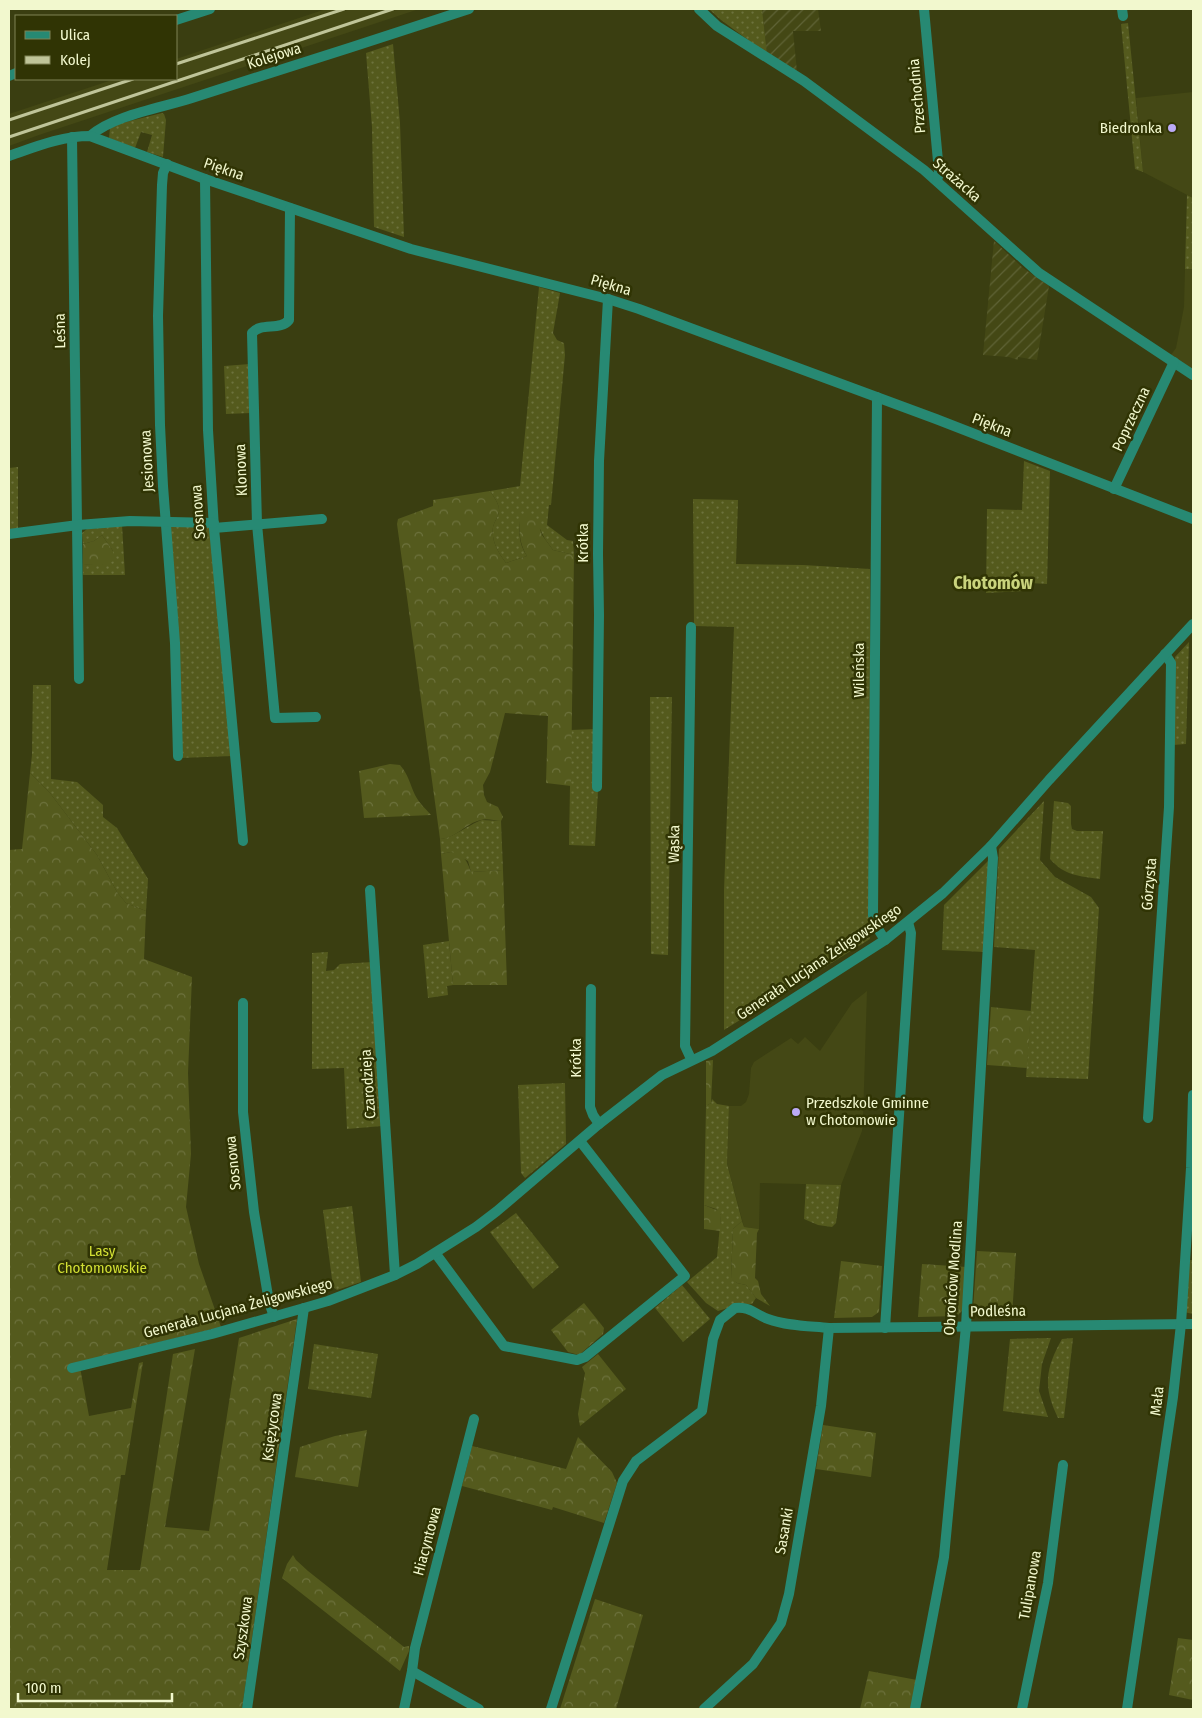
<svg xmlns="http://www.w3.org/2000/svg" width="1202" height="1718" viewBox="0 0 1202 1718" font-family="'Fira Sans Condensed',sans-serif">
<defs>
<pattern id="industrial-furrows" width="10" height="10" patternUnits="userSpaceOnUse" patternTransform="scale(1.25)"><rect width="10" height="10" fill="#444815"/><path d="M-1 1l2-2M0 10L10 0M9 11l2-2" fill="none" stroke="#5f6336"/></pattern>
<pattern id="grass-dots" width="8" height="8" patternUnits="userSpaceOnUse" patternTransform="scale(1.25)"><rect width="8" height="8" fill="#545a1d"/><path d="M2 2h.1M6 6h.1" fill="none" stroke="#6d723d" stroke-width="1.8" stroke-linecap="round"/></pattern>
<pattern id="forest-crowns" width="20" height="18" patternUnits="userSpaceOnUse" patternTransform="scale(1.25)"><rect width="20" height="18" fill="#545a1d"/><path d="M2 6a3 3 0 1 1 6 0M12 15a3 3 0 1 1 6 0" fill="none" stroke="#6d723d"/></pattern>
</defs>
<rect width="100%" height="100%" fill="#3a3e11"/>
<g fill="#444815">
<path d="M326 9H419L39 135 9 146V114L115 79H176V59Z"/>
<path d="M1193 92V198L1143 172 1136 98Z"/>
<path d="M1185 269H1193V370L1171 355 1176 348 1184 307Z"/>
<path d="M867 991 863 1119 862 1131 841 1185 760 1183 759 1229 744 1227 727 1164 729 1106H741L746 1102 749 1094 751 1068 754 1062 791 1038 798 1044 805 1037 820 1051 852 1003Z"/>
</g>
<g fill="url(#industrial-furrows)">
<path d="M762 9H818L821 31H793L797 72 767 54Z"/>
<path d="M994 241 1023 268 1049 286 1037 360 1018 357V360L1009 357 983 355Z"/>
</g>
<g fill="url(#grass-dots)">
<path d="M709 9H762L767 54 721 20Z"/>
<path d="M1128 23 1143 172 1135 169 1121 24Z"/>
<path d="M393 44 400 123 404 237 374 227 372 127 366 53Z"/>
<path d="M162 113 164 114 166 120 163 157 147 152 152 135 141 132 135 148 109 138 110 128 114 125Z"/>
<path d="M1187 195 1193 198V269H1185Z"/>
<path d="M539 287 560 293 553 333 557 340 564 343 565 355 551 505H549L547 525 567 540 573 541 574 555 553 550 545 539 540 529 520 521C519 535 519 544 527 556L506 563C498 552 491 541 493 527 494 522 498 517 499 512 500 505 494 497 490 491L520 486Z"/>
<path d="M250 364 251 413 226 414 224 366Z"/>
<path d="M1024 461 1050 471 1047 584 1030 583 1023 591 986 593 987 509 1022 510Z"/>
<path d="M18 467V530L9 531V468Z"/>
<path d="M693 499 738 500 736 564 803 565 870 569V939L724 1030V891L734 627 694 626Z"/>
<path d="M122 525 125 575H83V564L102 565 113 551 102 535 94 541 83 544 82 533 87 529Z"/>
<path d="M171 525H211L232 756 180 758 168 529Z"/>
<path d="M1189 642 1186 744 1173 745 1175 657Z"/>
<path d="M33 685H51V779L77 782 103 805V817L117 828 148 879 146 911 126 903 117 892 97 855 50 793 30 773 32 755Z"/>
<path d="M650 697H672L668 955 651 954Z"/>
<path d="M596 729 598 790 595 846 569 845 571 730Z"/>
<path d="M1044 801 1040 860 1055 877 1091 897 1099 908 1088 1079 1026 1077 1035 950 994 947 999 849Z"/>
<path d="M1054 801 1068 803 1071 806V824L1072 829 1077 831H1103L1100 879C1079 876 1065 876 1050 859Z"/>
<path d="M482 820 501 821 503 870 471 872 468 861 451 852 441 854 440 839C452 839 469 824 482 820Z"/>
<path d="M990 859 985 952 942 950 944 905Z"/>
<path d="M449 941 453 985 447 986 448 995 428 998 423 945Z"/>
<path d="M328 952 326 971 334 970 340 964 373 962 382 1126 347 1129 344 1068 312 1069V953Z"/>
<path d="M565 1083 566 1144 525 1178 521 1173 518 1085Z"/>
<path d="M712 1099 717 1104 729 1106 727 1164 742 1221 733 1229 731 1278 737 1283 746 1285 756 1298 752 1304H741L718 1311 706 1303 687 1282 717 1257 721 1215 716 1209 704 1205 706 1106 711 1103Z"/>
<path d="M806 1184 841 1185 836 1223 832 1227 818 1225 804 1219Z"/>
<path d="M352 1206 361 1282 337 1290 333 1287 323 1210Z"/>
<path d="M516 1213 559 1267 533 1289 490 1232Z"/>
<path d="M1188 1260H1193V1314L1184 1312Z"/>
<path d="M682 1285 710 1319 683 1342 655 1308Z"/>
<path d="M1051 1338 1042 1364 1039 1391 1048 1417 1003 1411 1010 1339Z"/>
<path d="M1073 1338 1064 1418H1058C1043 1387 1045 1369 1062 1339Z"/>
<path d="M314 1344 378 1354 371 1398 308 1389Z"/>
</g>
<g fill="url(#forest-crowns)">
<path d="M490 491C494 497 500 505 499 512 498 517 494 522 493 527 491 541 498 552 506 563L527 556C520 544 519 535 520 521L528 515 534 516 537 520 542 535 553 550 574 555 571 786 546 783 548 716 505 713 490 772 483 785 484 795 487 802 498 807 503 817 501 821C495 821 487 818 481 820 466 823 455 839 440 839L397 524 398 519 433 506V500Z"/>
<path d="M102 535 113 551V561C105 567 92 565 83 564V544L94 541Z"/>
<path d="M390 764 400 765C408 774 410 784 415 795 419 803 425 808 431 815L364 818 359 771Z"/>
<path d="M30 773 50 793 97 855 117 892 126 903 146 911 144 959 192 977 188 1073 191 1154 186 1207 199 1264 221 1327 79 1362 89 1416 131 1408 139 1363 143 1362 125 1475H121L107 1570H140L173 1354 195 1349 165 1527 209 1531 239 1338 297 1319 242 1709H9V850L22 849Z"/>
<path d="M451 852C464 854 467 861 471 872L503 870 507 985H453L441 854Z"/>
<path d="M991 1007 1031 1011 1027 1068 987 1065Z"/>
<path d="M713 1060 711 1103 706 1106V1061Z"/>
<path d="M704 1205 719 1211 721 1215 720 1231 704 1229Z"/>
<path d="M742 1221 744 1227 759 1229 757 1233 755 1278 758 1281 761 1294 770 1306 756 1298 746 1285 737 1283 731 1279 733 1229Z"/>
<path d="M977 1251 1016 1253 1012 1317 978 1316 973 1310Z"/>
<path d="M841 1261 882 1266 879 1312 872 1317 834 1318Z"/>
<path d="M922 1264 967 1267 965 1308 957 1316 918 1317Z"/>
<path d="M584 1303 604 1328 603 1334 579 1355 568 1352 551 1330Z"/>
<path d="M598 1354 626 1389 580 1426 578 1414 585 1373 582 1367Z"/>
<path d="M823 1425 876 1433 871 1477 816 1469Z"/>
<path d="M367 1430 358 1487 295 1477 300 1447 335 1436Z"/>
<path d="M578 1437 612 1472 617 1483 604 1523 553 1507 552 1510 462 1486 472 1446 566 1469Z"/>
<path d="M293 1555 296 1560 308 1571 404 1647 409 1646V1651L400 1671 282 1578 287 1564Z"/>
<path d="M595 1599 643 1615 616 1709H560Z"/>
<path d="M1178 1638 1193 1640V1700L1169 1695Z"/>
<path d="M869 1671 917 1680 911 1709H860Z"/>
</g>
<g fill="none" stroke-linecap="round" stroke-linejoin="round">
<g stroke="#278973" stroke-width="10">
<path d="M699 9 717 26 804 81 924 170 1039 273 1193 375"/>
<path d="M924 9 939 172 937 181"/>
<path d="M1122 9 1123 16"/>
<path d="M176 20 210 9"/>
<path d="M9 76 16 73"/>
<path d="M90 136C114 115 161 108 192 98 284 69 377 39 469 9"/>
<path d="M72 137 79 679"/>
<path d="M9 156C35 147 62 136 90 136L205 179 411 249 608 299 639 309 936 419 1193 519"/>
<path d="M167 164 163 173 162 185 158 316 160 425 163 486 175 643 178 756"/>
<path d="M205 179 208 430 214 528 243 841"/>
<path d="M290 208 289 320C280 331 261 322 252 333L257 524 275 718 316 717"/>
<path d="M877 397 873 915 878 929 885 940"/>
<path d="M1114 489 1174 362"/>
<path d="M214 528 322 519"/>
<path d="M9 534 78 525 130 521 214 523"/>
<path d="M691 627 685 1046 691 1059"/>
<path d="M597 787 599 615 598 554 599 461 608 299"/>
<path d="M370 890 395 1275"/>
<path d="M591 989 590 1107 593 1115 599 1124"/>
<path d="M243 1003V1112L254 1212 269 1302 274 1317"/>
<path d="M1148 1118 1169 807 1171 663 1165 654"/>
<path d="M436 1254 504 1346 577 1360 585 1357 685 1276 580 1141"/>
<path d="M885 1328 911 933 908 922"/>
<path d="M72 1368 212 1334 304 1308 328 1301 395 1275 417 1264 476 1227 497 1211 599 1124 662 1075 712 1051 885 940 943 893 991 846 1049 780 1193 624"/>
<path d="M412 1671 479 1709"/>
<path d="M247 1709 304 1308"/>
<path d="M404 1709 412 1671 415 1648 474 1419"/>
<path d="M551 1709 623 1481 636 1461 702 1411 713 1339 720 1320 735 1308C750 1306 756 1315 768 1319 787 1326 809 1326 829 1328L1193 1324"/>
<path d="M704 1709 753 1664 781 1623 789 1594 821 1406 829 1328"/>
<path d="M915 1709 944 1557 966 1326 993 858 991 846"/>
<path d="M1022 1709 1048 1583 1063 1465"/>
<path d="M1127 1709 1173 1397 1181 1324 1191 1168 1193 1095"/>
</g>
<g stroke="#bfc499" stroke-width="3">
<path d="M176 64 344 9"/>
<path d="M9 120 133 79"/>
<path d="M9 137 393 9"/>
</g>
</g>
<g fill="#bbaaf6" stroke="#303404" stroke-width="2">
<circle cx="1172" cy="128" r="5"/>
<circle cx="796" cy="1112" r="5"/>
</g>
<g text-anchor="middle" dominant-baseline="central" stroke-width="5" stroke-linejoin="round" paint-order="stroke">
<g font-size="15" fill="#f2f8ce" stroke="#303404">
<text transform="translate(274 56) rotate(-18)">Kolejowa</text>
<text transform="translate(917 96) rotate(-95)">Przechodnia</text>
<text transform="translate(224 169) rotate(19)">Piękna</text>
<text transform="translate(957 180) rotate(41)">Strażacka</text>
<text transform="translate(611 285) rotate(16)">Piękna</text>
<text transform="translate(60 331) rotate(-91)">Leśna</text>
<text transform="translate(1131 419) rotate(-65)">Poprzeczna</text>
<text transform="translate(992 425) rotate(21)">Piękna</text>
<text transform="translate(147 461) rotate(-93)">Jesionowa</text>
<text transform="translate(241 470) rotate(-92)">Klonowa</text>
<text transform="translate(198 512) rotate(-94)">Sosnowa</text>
<text transform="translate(583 543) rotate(-90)">Krótka</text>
<text transform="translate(859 670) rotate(-90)">Wileńska</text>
<text transform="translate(674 844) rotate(-89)">Wąska</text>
<text transform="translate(1149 884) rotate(-85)">Górzysta</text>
<text transform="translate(819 962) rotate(-34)">Generała Lucjana Żeligowskiego</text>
<text transform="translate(576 1058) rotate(-90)">Krótka</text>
<text transform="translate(368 1084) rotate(-94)">Czarodzieja</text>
<text transform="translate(233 1163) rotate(-96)">Sosnowa</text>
<text transform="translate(953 1278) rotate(-86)">Obrońców Modlina</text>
<text transform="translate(238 1308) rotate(-15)">Generała Lucjana Żeligowskiego</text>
<text transform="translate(998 1311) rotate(-1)">Podleśna</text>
<text transform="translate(1157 1401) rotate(-83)">Mała</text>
<text transform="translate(272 1427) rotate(-82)">Księżycowa</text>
<text transform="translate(784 1531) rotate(-80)">Sasanki</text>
<text transform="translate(427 1541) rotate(-75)">Hiacyntowa</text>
<text transform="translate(1030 1585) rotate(-80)">Tulipanowa</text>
<text transform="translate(243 1628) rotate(-82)">Szyszkowa</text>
</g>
<g font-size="15" fill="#f2f8ce" stroke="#303404" text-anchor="end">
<text x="1162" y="128">Biedronka</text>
<text x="806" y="1103" text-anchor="start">Przedszkole Gminne<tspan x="806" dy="17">w Chotomowie</tspan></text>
</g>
<g font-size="15" fill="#d2df34" stroke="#303404">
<text x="102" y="1251">Lasy<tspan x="102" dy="17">Chotomowskie</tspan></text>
</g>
<g font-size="18" font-weight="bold" fill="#c9d37d" stroke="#303404">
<text x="993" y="583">Chotomów</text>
</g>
</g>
<rect width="1202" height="1718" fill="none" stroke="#f2f8ce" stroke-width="20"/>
<rect x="15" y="15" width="162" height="65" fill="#303404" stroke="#7e8255"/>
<rect x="25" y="31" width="25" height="8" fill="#278973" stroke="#7e8255"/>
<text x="60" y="40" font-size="15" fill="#f2f8ce">Ulica</text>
<rect x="25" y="56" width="25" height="8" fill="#bfc499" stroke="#7e8255"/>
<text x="60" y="65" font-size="15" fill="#f2f8ce">Kolej</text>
<path d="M18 1693v8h154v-8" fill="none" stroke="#f2f8ce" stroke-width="2.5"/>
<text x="25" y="1693" font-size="15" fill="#f2f8ce" stroke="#303404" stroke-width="4" paint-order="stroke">100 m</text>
</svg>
